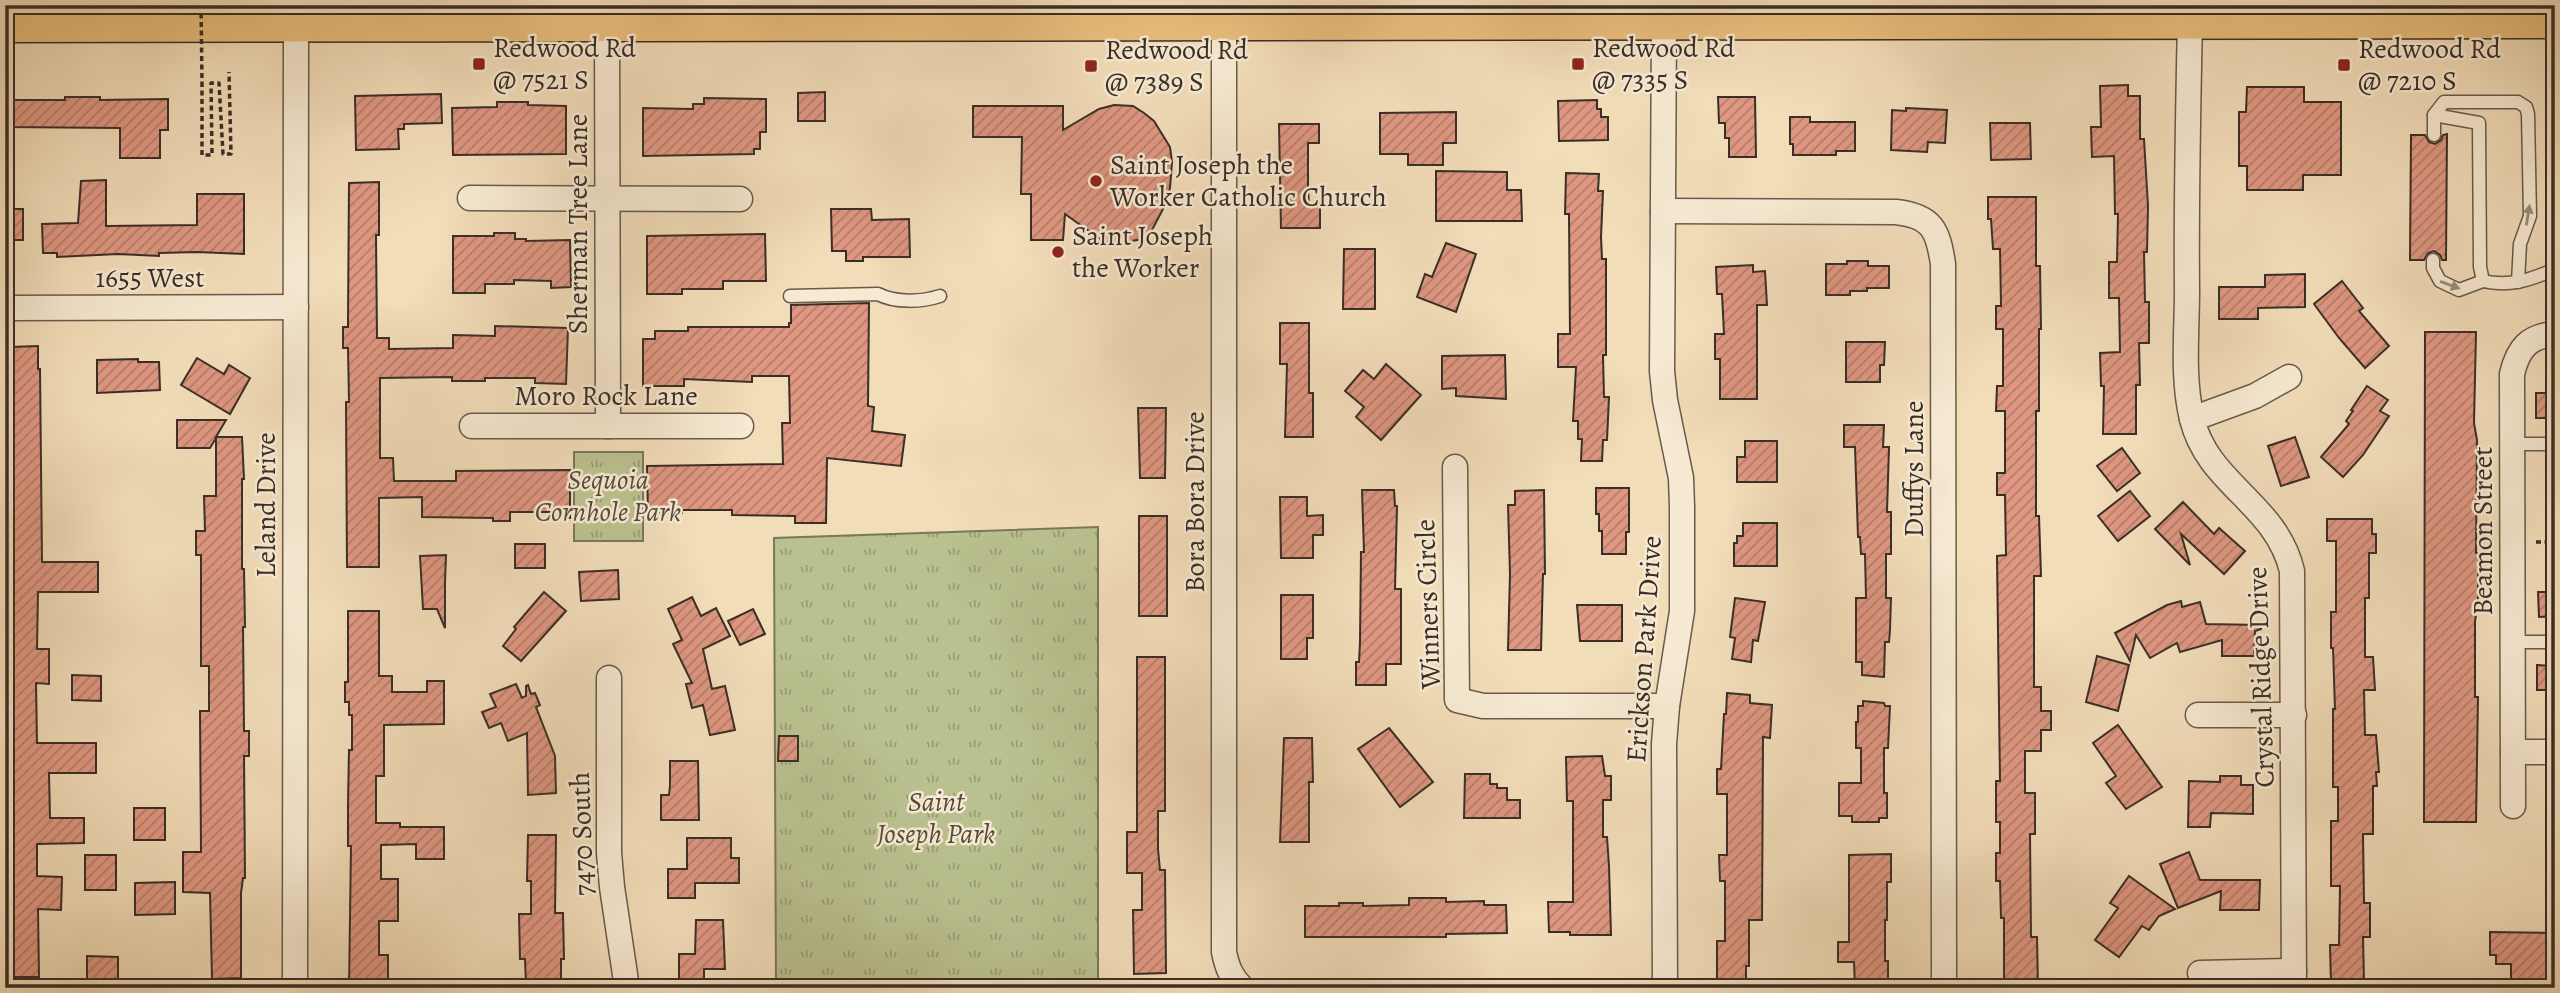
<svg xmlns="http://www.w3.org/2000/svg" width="2560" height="993" viewBox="0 0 2560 993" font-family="Alegreya,serif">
<defs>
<pattern id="park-tufts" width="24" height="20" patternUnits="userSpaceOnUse" patternTransform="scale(1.75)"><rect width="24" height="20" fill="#bac190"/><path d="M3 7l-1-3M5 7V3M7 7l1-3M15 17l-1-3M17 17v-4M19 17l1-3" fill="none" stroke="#989d76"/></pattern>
<pattern id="building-hatch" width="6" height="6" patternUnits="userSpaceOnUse" patternTransform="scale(1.75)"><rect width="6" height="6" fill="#df9781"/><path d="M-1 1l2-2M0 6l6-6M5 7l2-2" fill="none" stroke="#b67c6a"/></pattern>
</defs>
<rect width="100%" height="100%" fill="#f2ddb9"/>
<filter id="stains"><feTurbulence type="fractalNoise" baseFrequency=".00286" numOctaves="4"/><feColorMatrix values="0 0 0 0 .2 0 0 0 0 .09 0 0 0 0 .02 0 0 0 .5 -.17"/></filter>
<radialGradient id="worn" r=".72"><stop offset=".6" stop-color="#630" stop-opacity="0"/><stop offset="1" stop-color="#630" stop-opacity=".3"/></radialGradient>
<g fill="url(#park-tufts)" stroke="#7a785c" stroke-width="2">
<rect x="574" y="452" width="69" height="89"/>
<path d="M1098 527V988H776L774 538Z"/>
</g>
<g fill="url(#building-hatch)" stroke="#3a2e27" stroke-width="2">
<path d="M2128 85V96H2140V139H2144L2148 206 2147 252H2144L2145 302H2149V343H2139L2140 385H2136V434H2103L2104 386H2101L2100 353 2120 352 2119 298H2109V262H2117L2118 214H2115L2114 156 2092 157 2091 127H2101L2100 86Z"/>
<path d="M2247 87H2304V102H2341V175H2303V190H2247V166H2239V112H2246Z"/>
<path d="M825 92V121H798V93Z"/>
<path d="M441 94 442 123 404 124V129H398L399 149 356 150 355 96Z"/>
<path d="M65 97H100V100L168 99V130H160V158H120V128L5 127V100H65Z"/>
<path d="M1718 97H1755L1756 157H1729V138H1725V123H1719Z"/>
<path d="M704 98 766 99V132H760V149H754V154L643 156V108L693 109V104H704Z"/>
<path d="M1597 100V109H1601V117H1608V140L1559 141 1558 101Z"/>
<path d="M497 102H528V105L566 106V154L453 155 452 108 497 107Z"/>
<path d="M1114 105 1133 106 1144 113 1154 121 1170 147 1172 162 1170 188 1164 207 1152 230 1143 239 1114 244 1103 241 1065 214 1063 240H1031V194H1021L1022 137H973V106H1063V130L1099 109Z"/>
<path d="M1906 108 1947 110 1945 143 1928 142 1927 152 1891 150 1892 110 1906 111Z"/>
<path d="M1456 112V143H1443V165H1408V154H1380V113Z"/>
<path d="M1790 117H1810V122H1855V151H1836V155H1793V144H1790Z"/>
<path d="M1990 123H2030L2031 159 1991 160Z"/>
<path d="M1279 124H1319V143H1308V188L1309 205H1320V228H1281Z"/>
<path d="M2447 134 2446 260H2442L2440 255 2434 251 2428 253 2424 260H2410L2411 135H2425L2429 142 2435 144 2441 140 2443 135Z"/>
<path d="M1436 171 1507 172V190H1521L1522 221H1436Z"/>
<path d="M1566 173 1599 174 1598 191H1603L1601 237 1602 259H1606V355H1603L1604 397H1609L1607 440H1603L1602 461H1581L1582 439H1578V421H1573L1576 367H1558V334H1570L1569 214H1565Z"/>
<path d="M106 180V226L197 225V194H244V254L197 252 159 253V256L118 254 57 257V253H43L42 224 78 223 81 181Z"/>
<path d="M379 182V235H376L377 338H389V349L453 348V335L495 336V326L568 328 566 384 535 383V378H485V381H452V377L380 378V458H393L394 481H456V471L570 470V518H552V512H510V521H493V518L422 517V497L379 498V567H347L346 402H349L348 348H343V327H348V320L349 183Z"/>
<path d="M1988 197H2036V266H2040L2041 329H2039V411H2036V516H2039L2041 576H2034V687H2041V711H2051V730H2041V751H2025V793H2035V834H2030L2031 937H2037L2038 988H2004V918H2001L2000 881H1996V853H2000V822H1996V781H2000L1997 556 2006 555 2005 495H1997V473H2005V411H1996L1997 386H2003V329H1996V306H2001L2000 249H1993L1991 219H1988Z"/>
<rect x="5" y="209" width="18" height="31"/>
<path d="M831 209H871L872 220 909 219 910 257H863V261H846V251H832Z"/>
<path d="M494 233H515V239H526V241L570 240 571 287 551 288V281L514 280V284H485V293H453V236H494Z"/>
<path d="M765 234 766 281H723V289H682V294H647V236Z"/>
<path d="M1446 243 1476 254 1456 312 1417 297 1425 274 1432 277Z"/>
<path d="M1344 249H1375V309H1343Z"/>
<path d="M1847 261H1868V266H1889V288H1867V291H1850V295H1826V264H1847Z"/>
<path d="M1753 265V272L1765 271 1767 305H1757V399H1720V359H1715V334H1724L1722 294H1717L1716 267Z"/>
<path d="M2305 274V307L2258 308V319H2219V287H2265V275Z"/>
<path d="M2342 281 2363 308 2359 311 2389 346 2365 368 2339 338 2314 304Z"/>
<path d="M869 303 868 406 874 407 872 431 905 435 901 466 827 458 826 523H795V516L732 515V510H682V513H648L647 466 783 464 782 423H790L789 376H752V382L684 379V386H643V339H655V331H688V327H789V323H791V305Z"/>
<path d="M1280 323H1309V393H1313V437H1285L1287 364H1280Z"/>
<path d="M2425 332H2476L2474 423 2477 440 2476 553H2478V603L2475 621V697H2478L2476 822H2424Z"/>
<path d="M1846 342H1885L1884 365H1880V382H1846Z"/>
<path d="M38 346V369H40L42 562H98V592H38L37 649H49V684L36 683 37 743H96V773H49L50 818H84V843L37 844V876L62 877 61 910 38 909 39 977H10L9 626 6 584H9V573H14L5 368H10V347Z"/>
<path d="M1505 355 1506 399 1456 396V388L1442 389V356Z"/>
<path d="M197 358 224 374 229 365 250 378 230 414 181 385Z"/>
<path d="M138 359V362H159L160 390 97 393V360Z"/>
<path d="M1386 364 1421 395 1381 440 1356 417 1364 407 1345 391 1363 370 1374 379Z"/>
<path d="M2367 386 2388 400 2380 411 2389 416 2363 455 2343 477 2321 457 2349 424 2346 421 2353 411 2351 410Z"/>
<rect x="2536" y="393" width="19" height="25"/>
<path d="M1138 408H1166L1165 478H1140Z"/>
<path d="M177 420H226L216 437H242L244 479H242V569H244L245 627H243L244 731H249V756H244L245 878H243L241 893V978L212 979 210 893 183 892V852H201L200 711H209V666H201V555H196V531H205L204 496H216V438L210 448H177Z"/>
<path d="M1844 425H1884L1883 447H1889L1887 512H1891V554H1886V598H1891L1890 630 1889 642H1885L1884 677 1862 675V662H1856V598H1866L1865 554H1861L1860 537H1858L1855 447H1844Z"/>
<path d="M2295 437 2309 477 2281 486 2268 446Z"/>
<path d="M1745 441H1777V482H1737V457H1745Z"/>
<path d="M2122 448 2140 473 2117 491 2097 466Z"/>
<path d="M1596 488H1629V532H1626V554H1602V531H1599V514H1596Z"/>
<path d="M1362 490H1394L1395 506H1397L1395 589H1401V664H1386V685H1356V662H1359L1360 642 1361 552H1364Z"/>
<path d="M1544 490 1545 574H1543L1541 650H1508L1510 574 1508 505H1515V491Z"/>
<path d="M2130 491 2150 516 2118 541 2098 516Z"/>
<path d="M1280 497H1307V516L1323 515V535H1313V558H1281Z"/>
<path d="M2183 502 2214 534 2219 528 2245 551 2224 574 2181 534 2190 565 2155 529Z"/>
<rect x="1139" y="516" width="28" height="100"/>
<path d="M2327 519H2372V534H2376V553H2369V598H2365V657H2373L2375 690H2364L2365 735H2376L2379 772H2376L2377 786H2373V834H2363L2364 903H2370V937H2363L2364 983 2331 984 2330 945H2339L2340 886H2331V821H2338V787H2333V709H2335L2333 648H2331V612H2336V541H2327Z"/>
<path d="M1743 523H1777V566H1734V543H1737V536H1743Z"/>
<rect x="515" y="544" width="30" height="24"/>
<path d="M446 555 445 582V628L437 609H423L420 556Z"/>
<path d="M618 570 619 599 581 601 579 572Z"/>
<path d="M544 592 566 611 521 661 503 646 516 629 514 627Z"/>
<path d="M2538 592H2555V616L2539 617Z"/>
<path d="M1281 595H1313V638H1307V659H1281Z"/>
<path d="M692 597 701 616 716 608 730 636 703 649 712 689 725 686 735 730 710 735 703 705 692 708 686 684 692 683 673 644 682 640 668 609Z"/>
<path d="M1735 598 1765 602 1758 641 1753 640 1751 662 1732 659 1735 638 1730 637Z"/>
<path d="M2181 601 2182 607 2200 602 2206 624 2261 625V629L2255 631 2254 656H2222V640L2180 652 2177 643 2150 658 2136 635 2130 661 2115 633 2167 605Z"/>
<path d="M1577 605H1622V641H1580Z"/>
<path d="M753 609 765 634 740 645 728 621Z"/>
<path d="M348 611H379V676H392V692H427V681H444V724L384 725V776H376V823H400V827H444V859H416V844L381 845V879H398V921H379V955H388V981H378V988H349L351 846H348V805L349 750H352V715H349V702H345V682H348Z"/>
<path d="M2097 656 2129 665 2118 711 2086 702Z"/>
<path d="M1137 657H1165V811H1158V849L1160 870H1165L1166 973 1134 974 1133 910H1142V873H1127V832H1137Z"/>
<path d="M2537 665 2555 666V690H2537Z"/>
<path d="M72 675 101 676V701L72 700Z"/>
<path d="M516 684 522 698 526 696V686L528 685 531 694 535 693 540 705 536 707 555 756 556 793 528 795 527 733 508 741 501 723 489 728 482 712 496 707 490 694Z"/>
<path d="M1727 693 1750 695V703L1772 705 1770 738 1763 737 1762 920H1749V966H1746V984H1743V988H1721V983H1717V941H1725V881H1720L1719 855H1727V794H1717V769H1721L1724 714H1726Z"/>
<path d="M1863 701 1884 703 1885 706H1890L1888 748H1884V793H1887V818H1879V822H1852V816H1839V783H1861V748H1856V722H1858V706H1863Z"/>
<path d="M2118 725 2162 787 2126 809 2106 783 2116 776 2093 743Z"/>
<path d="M1389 728 1433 782 1400 807 1358 749Z"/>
<path d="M779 736H798V761H778Z"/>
<path d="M1284 738H1312L1313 782H1309V842H1280Z"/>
<path d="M1602 756 1605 776H1611V800H1603V837H1607L1609 866 1611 935H1570V932H1549L1548 902H1573V801H1567L1566 757Z"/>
<path d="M670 761H698L699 820H661V795H669L670 785Z"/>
<path d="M1465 774H1490V784H1497V788H1507V800H1520V818H1464Z"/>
<path d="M2220 776H2241V785H2253V814L2211 813 2210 827H2188L2189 781 2220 782Z"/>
<rect x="134" y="808" width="31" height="32"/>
<path d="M528 835H556L555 913H563L564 959H561V982L526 984 525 959H520L519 914H531V881H527Z"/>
<path d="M687 838H731V858H739V883H695V898H668V869H687Z"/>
<path d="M2189 852 2200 880H2260L2259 910H2220L2221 891 2178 908 2160 864Z"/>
<path d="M1891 854V882H1887V920H1885V961H1888V988H1855L1854 962H1838V942H1849V855Z"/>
<rect x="85" y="855" width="31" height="35"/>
<path d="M2129 876 2175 909 2159 916 2149 930 2142 926 2119 957 2095 940 2118 908 2110 903Z"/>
<path d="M175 882V914L135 915V883Z"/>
<path d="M1409 898H1446V902L1484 901V905H1506L1507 933 1446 934V937H1305V906H1339V903H1363V906L1409 905Z"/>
<path d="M696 920H723L725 969H704V979H679V954H695Z"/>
<path d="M2490 932 2555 933V988H2511V964H2496V955H2490Z"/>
<path d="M87 956 118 957V981H87Z"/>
</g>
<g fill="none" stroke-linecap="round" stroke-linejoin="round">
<g stroke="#685a4c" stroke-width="15">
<g id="lane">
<path d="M2434 115 2479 123 2480 267 2483 281C2509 287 2531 280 2555 269"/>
<path d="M2434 135V115L2444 102H2518L2526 107 2528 114 2530 216 2520 244 2518 282"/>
<path d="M2433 260V268L2440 281 2459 290 2483 281"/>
<path d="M790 296 878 294C895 303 922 302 940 296"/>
<path d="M2512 444H2555"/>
<path d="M2513 642H2555"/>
</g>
</g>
<g stroke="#685a4c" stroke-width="27">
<g id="street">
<path d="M2190 20C2188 110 2186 201 2187 291 2187 332 2182 378 2192 419 2208 485 2276 503 2292 571L2294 988"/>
<path d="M607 22 608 426"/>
<path d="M1224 22V952C1227 967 1231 977 1242 988"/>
<path d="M1664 22 1662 371 1665 400 1681 478 1682 507V611L1667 706 1664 744 1665 988"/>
<path d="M470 198 740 199"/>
<path d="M1663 211 1896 212C1932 216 1938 230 1943 264L1944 988"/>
<path d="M5 308 296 307"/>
<path d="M2192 419 2255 396 2289 377"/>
<path d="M472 426H741"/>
<path d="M1455 467 1457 700 1483 706H1667"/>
<path d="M609 678V853L612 887 627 988"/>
<path d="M2198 715H2294"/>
<path d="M2513 752H2555"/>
<path d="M2513 806 2512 374C2518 349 2528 336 2555 334"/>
<path d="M2200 973 2294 971"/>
<path d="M295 988 296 23"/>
</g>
</g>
<g stroke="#3a2e27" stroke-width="41">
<path id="primary" d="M5 23 2555 19"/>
</g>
<g stroke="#3a2e27" stroke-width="3.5" stroke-dasharray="5 3.5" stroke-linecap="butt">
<path d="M202 82V155H212L211 83H219L223 154H231L229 72"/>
<path d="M2536 542H2555"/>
</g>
<use href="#lane" stroke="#f7e9d2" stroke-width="12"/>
<use href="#street" stroke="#f7e9d2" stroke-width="24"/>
<use href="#primary" stroke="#e9be7c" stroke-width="38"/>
<path stroke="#3a2e27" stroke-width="3.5" stroke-dasharray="5 3.5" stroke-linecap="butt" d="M201 5 202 82"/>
</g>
<defs><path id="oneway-solid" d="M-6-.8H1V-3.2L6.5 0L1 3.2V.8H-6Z" transform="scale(1.75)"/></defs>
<g fill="#988c7c">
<use href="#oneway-solid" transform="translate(2528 215) rotate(-81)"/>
<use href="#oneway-solid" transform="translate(2450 285) rotate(20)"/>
</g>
<g fill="#8f2418" stroke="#f7e9d2" stroke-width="2.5">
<rect x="472" y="57" width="14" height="14" rx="3.5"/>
<rect x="1571" y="57" width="14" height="14" rx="3.5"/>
<rect x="2337" y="58" width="14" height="14" rx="3.5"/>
<rect x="1084" y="59" width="14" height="14" rx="3.5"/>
<circle cx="1096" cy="181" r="7"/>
<circle cx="1058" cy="252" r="7"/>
</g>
<g text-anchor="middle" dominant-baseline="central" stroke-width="5" stroke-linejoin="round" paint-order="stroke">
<g font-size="28" fill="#3a2e27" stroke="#f7e9d2" text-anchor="start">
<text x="493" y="48">Redwood Rd<tspan x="493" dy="32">@ 7521 S</tspan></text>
<text x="1592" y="48">Redwood Rd<tspan x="1592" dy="32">@ 7335 S</tspan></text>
<text x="2358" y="49">Redwood Rd<tspan x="2358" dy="32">@ 7210 S</tspan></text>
<text x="1105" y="50">Redwood Rd<tspan x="1105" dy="32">@ 7389 S</tspan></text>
<text x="1110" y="165">Saint Joseph the<tspan x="1110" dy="32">Worker Catholic Church</tspan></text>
<text x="1072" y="236">Saint Joseph<tspan x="1072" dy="32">the Worker</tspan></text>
</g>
<g font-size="28" fill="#3a2e27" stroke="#f7e9d2">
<text transform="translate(578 224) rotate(-90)">Sherman Tree Lane</text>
<text x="150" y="278">1655 West</text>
<text x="606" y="396">Moro Rock Lane</text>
<text transform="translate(1914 469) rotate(-90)">Duffys Lane</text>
<text transform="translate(1195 502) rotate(-90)">Bora Bora Drive</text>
<text transform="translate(266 505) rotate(-90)">Leland Drive</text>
<text transform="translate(2483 531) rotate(-90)">Beamon Street</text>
<text transform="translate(1428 604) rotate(-92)">Winners Circle</text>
<text transform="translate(1644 649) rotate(-86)">Erickson Park Drive</text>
<text transform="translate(2261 677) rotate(-92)">Crystal Ridge Drive</text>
<text transform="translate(582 834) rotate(-92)">7470 South</text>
</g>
<g font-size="28" font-style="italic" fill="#544b3c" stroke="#f7e9d2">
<text x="608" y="480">Sequoia<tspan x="608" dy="32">Cornhole Park</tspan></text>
<text x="936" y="802">Saint<tspan x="936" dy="32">Joseph Park</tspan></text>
</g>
</g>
<rect width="2560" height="993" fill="none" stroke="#f2ddb9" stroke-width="28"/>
<rect x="7" y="7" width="2546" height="979" fill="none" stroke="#3a2e27" stroke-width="3.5"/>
<rect x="14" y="14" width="2532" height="965" fill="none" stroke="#3a2e27" stroke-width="2"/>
<rect width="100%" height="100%" filter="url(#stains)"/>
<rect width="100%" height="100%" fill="url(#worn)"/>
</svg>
